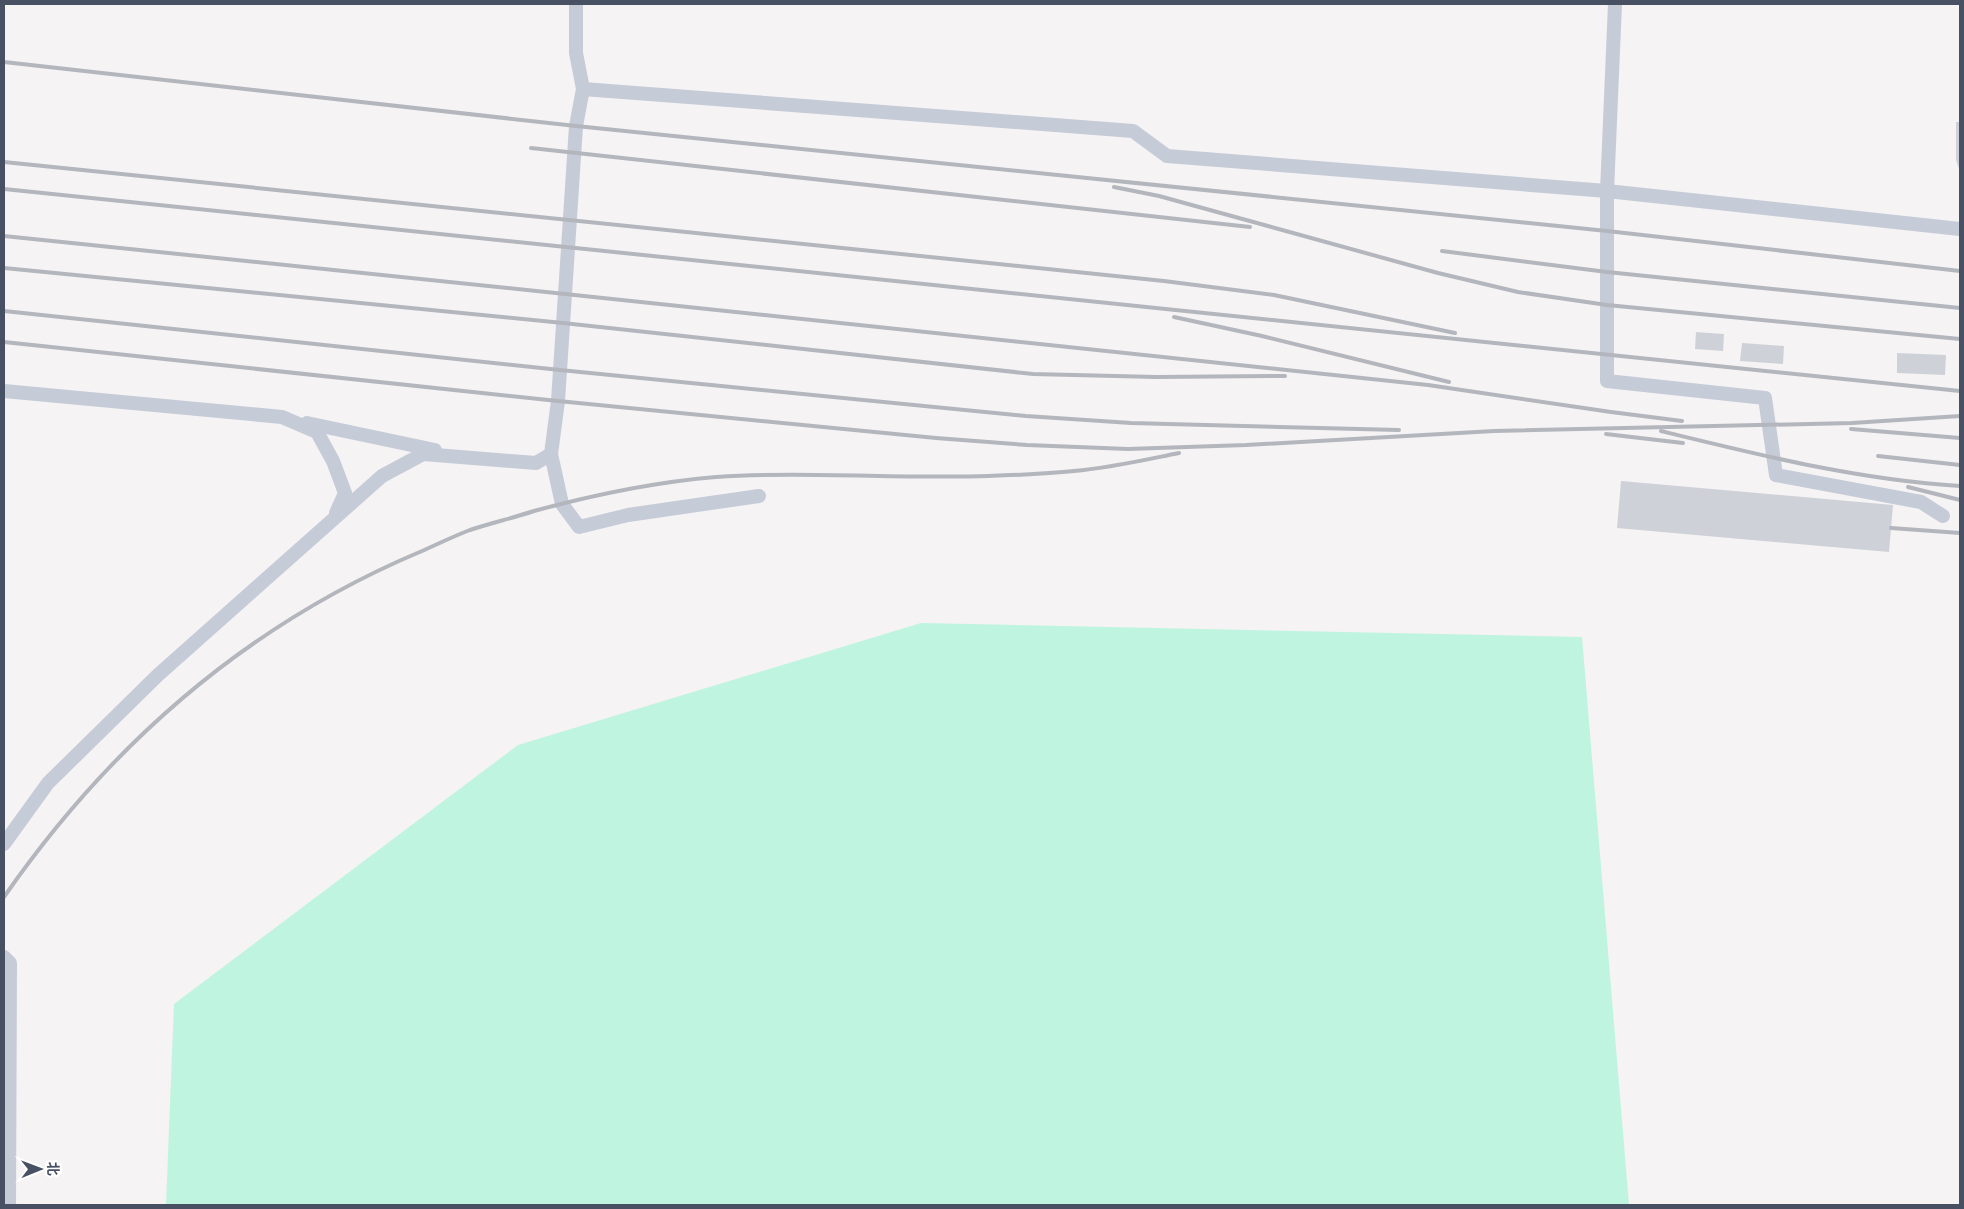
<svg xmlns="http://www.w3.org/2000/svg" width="1964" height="1209" viewBox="0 0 1964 1209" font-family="Signika,'Noto Sans SC',sans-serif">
<rect width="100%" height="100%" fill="#f5f3f3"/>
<path fill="#bff4e0" d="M921 623 1582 637 1629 1205H166L174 1004 518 745Z"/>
<g fill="#cfd1d8">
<path d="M1956 122H1960V172L1956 160Z"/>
<path d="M1696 332 1724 334 1723 351 1695 349Z"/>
<path d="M1742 343 1784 346 1783 364 1740 361Z"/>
<path d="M1897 353 1946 355 1945 375 1897 373Z"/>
<path d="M1621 481 1893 505 1889 552 1617 528Z"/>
</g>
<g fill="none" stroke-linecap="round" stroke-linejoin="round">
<g stroke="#c6cbd8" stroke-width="14">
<path d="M1615 4 1607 191 1960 229"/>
<path d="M583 89 1133 131 1167 156 1607 191V381L1765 398 1776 475 1921 502 1943 516"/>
<path d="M4 391 282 417 317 432 333 461 345 493 336 513"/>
<path d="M307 423 435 450"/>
<path d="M551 454 562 504 579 527 628 515 759 496"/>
<path d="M4 844 48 783 158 675 382 476 423 454 536 463 551 454 558 401 576 126 583 89 576 53V4"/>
<path d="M4 957 10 963 9 1205"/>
</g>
<g stroke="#b4b6bd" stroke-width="4">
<path d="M4 62 576 126 1607 231 1960 271"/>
<path d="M531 148 1250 227"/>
<path d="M4 162 1164 281 1274 295 1455 333"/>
<path d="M1114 187 1159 196 1438 273 1518 292 1607 305 1960 339"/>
<path d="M4 189 1960 391"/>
<path d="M4 236 565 294 1428 385 1611 412 1682 421"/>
<path d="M1442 251 1607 272 1960 308"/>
<path d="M4 268 563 323 1033 374 1156 377 1285 376"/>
<path d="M4 311 560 370 1026 416 1131 423 1399 430"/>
<path d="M1174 317 1262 336 1449 382"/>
<path d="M4 342 558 401 936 438 1027 445 1128 449 1246 445 1494 431 1852 423 1960 416"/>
<path d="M1851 429 1960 438"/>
<path d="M1661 431C1759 455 1859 480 1960 486"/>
<path d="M1606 434 1683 443"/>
<path d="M1878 456 1960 465"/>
<path d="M1908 487 1960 500"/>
<path d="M1891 528 1960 533"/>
<path d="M4 897C111 743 248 624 422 551 438 544 454 536 470 530 491 523 513 518 534 511 593 495 655 482 716 477 807 471 898 479 988 476 1017 475 1046 474 1074 471 1110 468 1144 460 1179 453"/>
</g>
</g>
<rect width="1964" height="1209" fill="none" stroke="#485063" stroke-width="10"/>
<g transform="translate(40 1169) rotate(89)" stroke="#ffffff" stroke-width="4" paint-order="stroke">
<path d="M0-4L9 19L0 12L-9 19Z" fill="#485063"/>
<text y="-8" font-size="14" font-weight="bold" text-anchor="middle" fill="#485063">北</text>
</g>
</svg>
